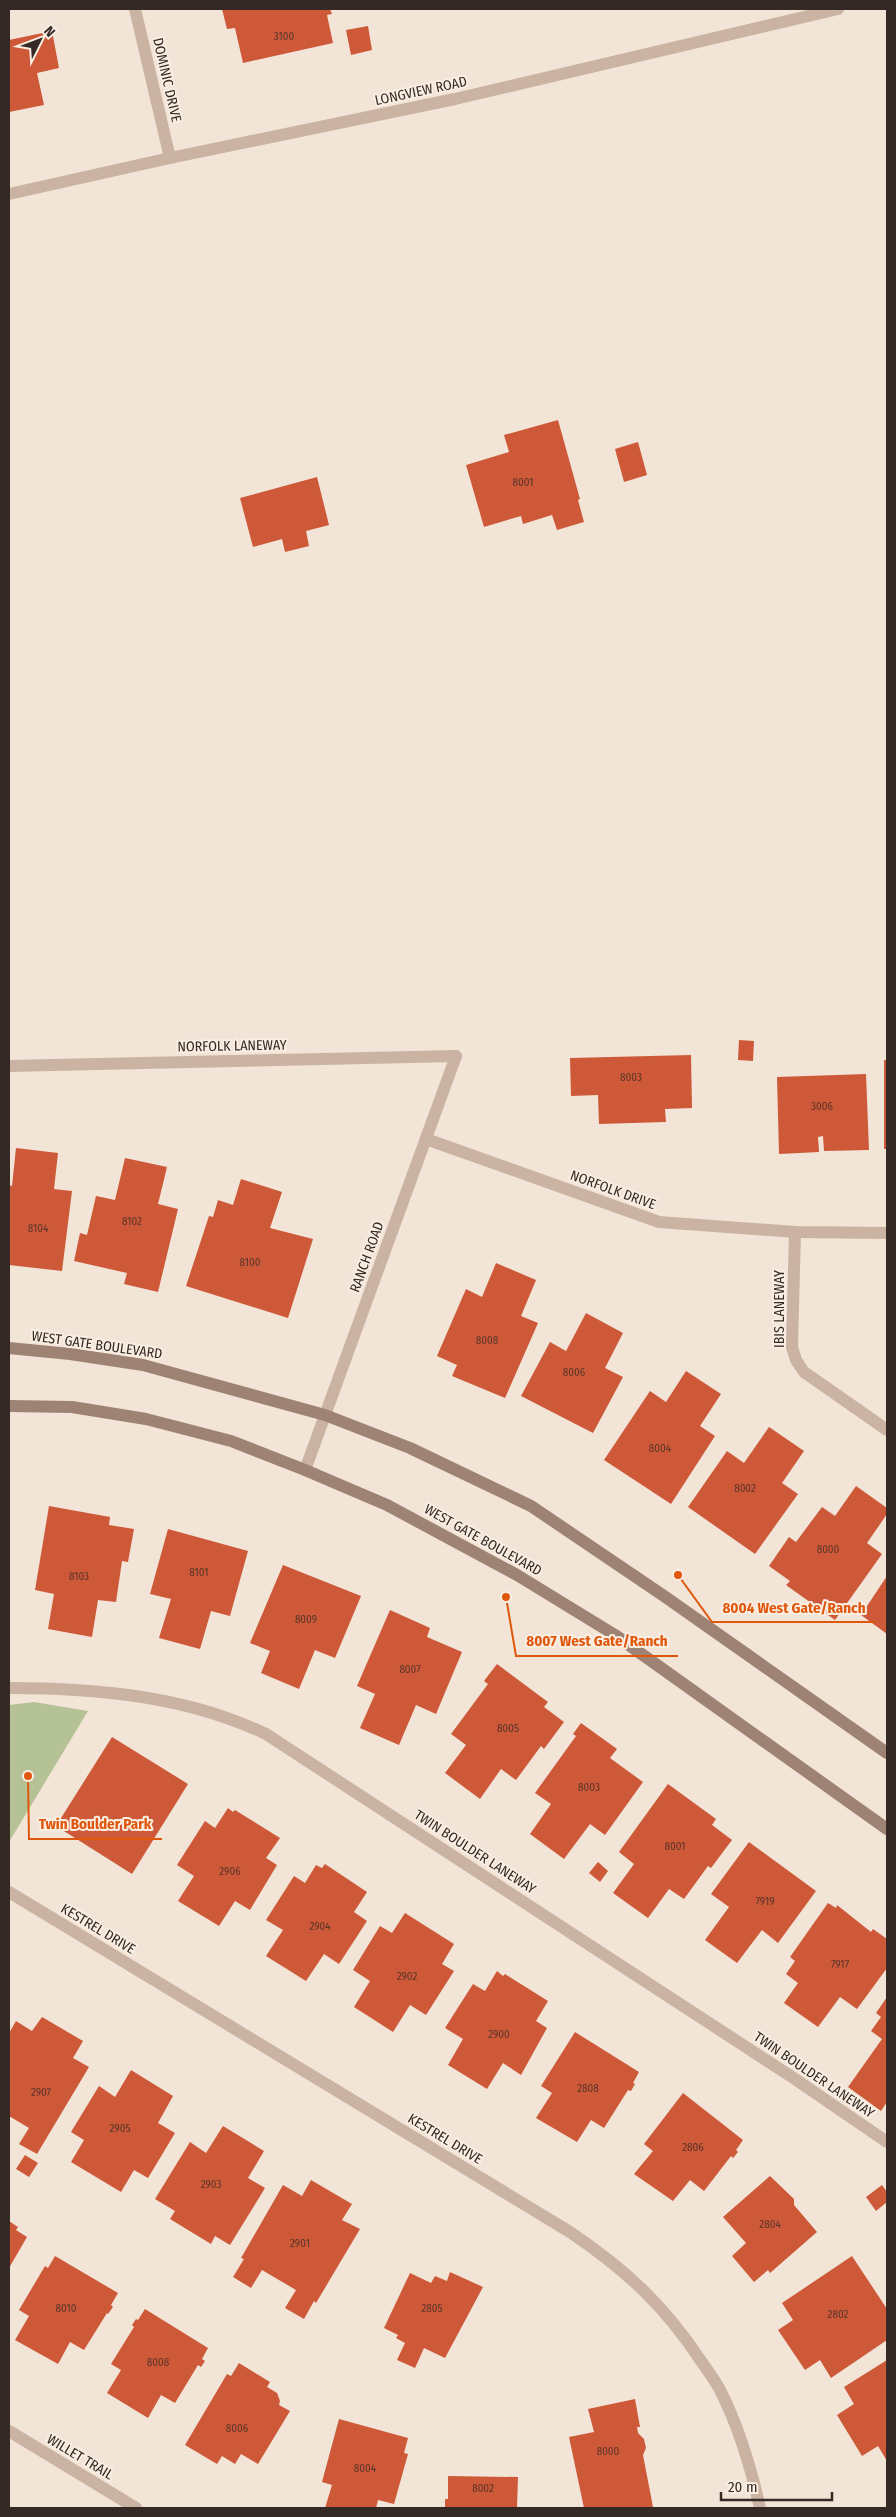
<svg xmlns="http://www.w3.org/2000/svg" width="896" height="2517" viewBox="0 0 896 2517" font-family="'Fira Sans Condensed',sans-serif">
<rect width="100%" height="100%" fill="#f2e4d6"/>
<path fill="#b4c296" d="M34 1702 88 1711 9 1842V1705Z"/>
<g fill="#cd5939">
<path d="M222 9H330L332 14 327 15 333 43 243 63 235 28 227 29Z"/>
<path d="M368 26 372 50 351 55 346 30Z"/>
<path d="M52 31 59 68 37 73 44 105 9 112V40Z"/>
<path d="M558 420 580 499 578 500 584 522 557 530 552 515 523 524 521 516 484 527 466 465 509 452 504 435Z"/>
<path d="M638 442 647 475 624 482 615 449Z"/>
<path d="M317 477 329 525 306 531 309 546 285 552 282 539 253 547 240 498Z"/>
<path d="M739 1040 754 1041 753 1061 738 1060Z"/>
<path d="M691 1055 692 1108 665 1109 666 1122 599 1124 598 1095 571 1096 570 1058Z"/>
<rect x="884" y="1060" width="3" height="89"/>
<path d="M866 1074 869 1150 824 1151 823 1136 818 1137 819 1152 779 1154 777 1077Z"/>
<path d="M16 1148 58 1153 54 1189 72 1191 62 1271 9 1265V1185L12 1186Z"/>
<path d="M125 1158 167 1167 158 1204 178 1209 158 1292 124 1284 127 1273 74 1261 80 1233 87 1235 96 1196 115 1200Z"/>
<path d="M241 1179 282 1192 270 1228 313 1239 288 1318 186 1286 209 1216 213 1217 218 1200 233 1205Z"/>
<path d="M496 1263 536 1280 521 1316 538 1323 505 1398 452 1376 457 1365 437 1356 466 1289 482 1297Z"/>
<path d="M586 1313 623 1333 605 1368 623 1377 593 1433 521 1396 550 1342 566 1351Z"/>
<path d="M686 1371 721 1394 700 1426 715 1436 671 1504 604 1460 650 1391 666 1402Z"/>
<path d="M769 1427 804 1451 782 1483 798 1494 755 1554 688 1507 727 1451 744 1463Z"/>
<path d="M856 1486 887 1508V1514L867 1543 882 1554 835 1620 786 1585 790 1581 769 1566 789 1537 796 1542 822 1507 835 1516Z"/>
<path d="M49 1506 110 1517 109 1525 134 1529 128 1562 122 1561 116 1602 98 1600 92 1637 48 1629 54 1594 35 1590Z"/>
<path d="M168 1529 248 1551 230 1616 211 1611 200 1649 159 1638 171 1599 150 1594Z"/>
<path d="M283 1565 361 1596 335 1658 315 1650 299 1689 261 1673 270 1651 250 1643Z"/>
<path d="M887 1576V1634L861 1615Z"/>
<path d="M390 1610 430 1628 427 1637 462 1652 436 1714 416 1705 399 1745 360 1728 375 1694 357 1686Z"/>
<path d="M497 1664 548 1702 544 1707 564 1722 544 1749 541 1746 516 1780 501 1769 480 1799 445 1773 466 1745 451 1734 488 1684 484 1681Z"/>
<path d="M581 1723 617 1749 610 1758 643 1782 605 1835 590 1824 564 1859 530 1834 551 1804 535 1793 576 1736 573 1734Z"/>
<path d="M112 1737 188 1784 132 1874 56 1826Z"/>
<path d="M668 1784 716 1819 712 1825 732 1840 711 1868 708 1866 684 1899 669 1889 648 1918 613 1893 634 1864 619 1852Z"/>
<path d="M228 1808 233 1812 235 1810 280 1838 266 1858 277 1865 250 1910 235 1901 219 1926 178 1901 194 1876 177 1865 205 1821 215 1828Z"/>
<path d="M749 1842 816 1891 778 1943 762 1930 737 1963 705 1940 729 1907 711 1894Z"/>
<path d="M598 1862 608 1871 600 1882 589 1873Z"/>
<path d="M325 1864 367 1892 354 1912 367 1921 339 1964 324 1954 306 1981 266 1956 283 1930 266 1920 294 1876 305 1883 316 1865 322 1868Z"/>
<path d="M828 1903 836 1908 837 1905 871 1932 873 1929 887 1939V1968L857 2009 840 1997 818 2027 784 2003 798 1983 786 1974 795 1961 790 1957Z"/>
<path d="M405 1913 454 1944 442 1964 454 1971 426 2015 410 2005 393 2032 354 2007 370 1981 353 1970 380 1926 392 1933Z"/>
<path d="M497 1971 503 1976 505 1974 548 2001 536 2021 547 2028 521 2075 503 2063 487 2089 448 2065 463 2039 445 2028 473 1984 485 1991Z"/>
<path d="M887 1997V2102L881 2111 848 2087 882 2039 871 2031 881 2017 876 2013Z"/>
<path d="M42 2017 83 2041 73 2058 89 2067 37 2154 19 2144 29 2128 9 2116V2033L16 2021 32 2031Z"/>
<path d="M575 2032 639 2072 633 2083 635 2084 631 2091 628 2090 604 2128 591 2120 577 2142 536 2118 552 2093 541 2086Z"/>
<path d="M131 2070 173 2096 158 2123 175 2133 148 2178 134 2170 121 2192 71 2162 84 2140 71 2132 99 2086 115 2097Z"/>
<path d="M683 2093 743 2140 736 2150 738 2152 733 2158 731 2156 704 2191 690 2180 673 2201 634 2174 653 2151 644 2144Z"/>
<path d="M223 2126 264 2151 248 2178 265 2188 230 2245 215 2236 211 2244 170 2219 175 2211 155 2199 190 2142 206 2153Z"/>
<path d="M25 2155 38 2163 29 2177 16 2169Z"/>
<path d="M770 2176 794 2199V2205L817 2232 770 2273 768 2270 754 2282 732 2256 746 2243 723 2217Z"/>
<path d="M311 2180 352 2204 342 2220 360 2229 316 2303 314 2301 304 2319 285 2308 296 2290 262 2270 251 2288 233 2277 244 2259 241 2258 283 2185 302 2196Z"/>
<path d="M882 2185 887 2192V2202L876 2211 866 2197Z"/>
<path d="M9 2221 18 2227 16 2230 27 2237 9 2268Z"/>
<path d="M55 2256 118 2293 111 2305 113 2307 108 2314 107 2313 84 2350 70 2342 58 2364 15 2340 29 2316 19 2310 45 2266 48 2268Z"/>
<path d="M852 2256 887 2309V2340L831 2378 820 2360 805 2370 778 2330 793 2320 782 2303Z"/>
<path d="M450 2272 483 2287 445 2358 424 2348 415 2368 397 2360 405 2343 396 2338 398 2335 384 2328 410 2273 431 2283 435 2276 447 2281Z"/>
<path d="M145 2309 208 2348 202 2359 205 2361 201 2367 198 2365 175 2403 161 2395 148 2418 107 2393 121 2370 111 2364 134 2327 132 2325 136 2319 138 2320Z"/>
<path d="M887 2360V2461L878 2446 862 2456 837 2415 854 2404 844 2387Z"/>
<path d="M239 2363 270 2382 267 2387 277 2393 280 2401 279 2405 290 2411 258 2464 241 2454 235 2464 222 2456 217 2464 185 2445 227 2374 231 2376Z"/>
<path d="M635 2399 640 2427H637L638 2433 644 2439 646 2448 643 2455 653 2507 584 2508 569 2437 594 2432 588 2409Z"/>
<path d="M339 2419 408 2438 404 2453 408 2454 394 2504 378 2500 376 2508H325L332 2485 322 2482Z"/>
<path d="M448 2476 518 2477 517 2508 445 2507V2499H448Z"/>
</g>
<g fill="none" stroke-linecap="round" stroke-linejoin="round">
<g stroke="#cab3a2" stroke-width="12">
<path d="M9 1066 456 1056"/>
<path d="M795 1232 792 1347 796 1360 804 1372 887 1430"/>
<path d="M9 1688C97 1688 186 1696 266 1734L795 2079 887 2142"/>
</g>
<g stroke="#cab3a2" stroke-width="12">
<path d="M135 9 170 158"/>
<path d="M9 194 170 158 455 99 838 9"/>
<path d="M426 1139 659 1222 795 1232 887 1233"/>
<path d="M305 1470 456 1056"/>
<path d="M9 1892 570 2232C626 2270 664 2305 701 2361 708 2371 715 2380 720 2390 739 2427 751 2468 760 2508"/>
<path d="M9 2431 136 2508"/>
</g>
<g stroke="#9e8273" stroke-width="12">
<path d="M9 1348 70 1354 143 1365 325 1415 410 1448 531 1506 664 1596 887 1753"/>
<path d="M9 1406 72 1407 146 1419 231 1441 305 1470 387 1505 517 1575 615 1635 887 1829"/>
</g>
</g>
<g text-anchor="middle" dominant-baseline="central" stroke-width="4" stroke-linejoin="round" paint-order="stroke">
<g font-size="11" fill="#5a352a">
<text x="284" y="36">3100</text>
<text x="523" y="482">8001</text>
<text x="631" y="1077">8003</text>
<text x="822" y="1106">3006</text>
<text x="132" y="1221">8102</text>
<text x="38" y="1228">8104</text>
<text x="250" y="1262">8100</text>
<text x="487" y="1340">8008</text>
<text x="574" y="1372">8006</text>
<text x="660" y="1448">8004</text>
<text x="745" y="1488">8002</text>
<text x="828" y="1549">8000</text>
<text x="199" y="1572">8101</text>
<text x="79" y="1576">8103</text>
<text x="306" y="1619">8009</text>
<text x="410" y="1669">8007</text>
<text x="508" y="1728">8005</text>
<text x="589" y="1787">8003</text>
<text x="675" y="1846">8001</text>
<text x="230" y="1871">2906</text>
<text x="765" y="1901">7919</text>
<text x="320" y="1926">2904</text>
<text x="840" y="1964">7917</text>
<text x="407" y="1976">2902</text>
<text x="499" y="2034">2900</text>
<text x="588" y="2088">2808</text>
<text x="41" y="2092">2907</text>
<text x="120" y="2128">2905</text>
<text x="693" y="2147">2806</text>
<text x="211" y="2184">2903</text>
<text x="770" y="2224">2804</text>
<text x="300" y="2243">2901</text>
<text x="66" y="2308">8010</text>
<text x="432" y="2308">2805</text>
<text x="838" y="2314">2802</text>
<text x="158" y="2362">8008</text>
<text x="237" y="2428">8006</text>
<text x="608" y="2451">8000</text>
<text x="365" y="2468">8004</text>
<text x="483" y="2488">8002</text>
</g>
<g font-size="14" fill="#342925" stroke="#faeee2">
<text transform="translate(167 80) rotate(77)">DOMINIC DRIVE</text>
<text transform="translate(421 91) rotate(-12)">LONGVIEW ROAD</text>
<text transform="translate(232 1046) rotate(-1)">NORFOLK LANEWAY</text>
<text transform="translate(613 1190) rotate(20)">NORFOLK DRIVE</text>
<text transform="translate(367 1257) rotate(-70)">RANCH ROAD</text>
<text transform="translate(779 1309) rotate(-90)">IBIS LANEWAY</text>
<text transform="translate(97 1345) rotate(8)">WEST GATE BOULEVARD</text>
<text transform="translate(483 1540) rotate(29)">WEST GATE BOULEVARD</text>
<text transform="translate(475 1852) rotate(33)">TWIN BOULDER LANEWAY</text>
<text transform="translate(98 1929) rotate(31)">KESTREL DRIVE</text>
<text transform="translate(814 2075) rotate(34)">TWIN BOULDER LANEWAY</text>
<text transform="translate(445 2139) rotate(31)">KESTREL DRIVE</text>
<text transform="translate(80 2457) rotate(31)">WILLET TRAIL</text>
</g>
</g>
<path fill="none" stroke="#df570d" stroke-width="2" d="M678 1575L712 1622H876M506 1597L516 1656H678M28 1776L29 1839H162"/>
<g fill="#df570d" stroke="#faeee2" stroke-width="2">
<circle cx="678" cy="1575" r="5"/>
<circle cx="506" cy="1597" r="5"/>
<circle cx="28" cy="1776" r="5"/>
</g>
<g font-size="15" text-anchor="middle" font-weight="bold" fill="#df570d" stroke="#faeee2" stroke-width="4" stroke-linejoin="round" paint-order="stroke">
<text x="794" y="1613">8004 West Gate/Ranch</text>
<text x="597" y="1646">8007 West Gate/Ranch</text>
<text x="95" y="1829">Twin Boulder Park</text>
</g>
<rect width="896" height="2517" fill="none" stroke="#342925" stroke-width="20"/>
<g transform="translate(40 40) rotate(48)" stroke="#faeee2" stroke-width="4" paint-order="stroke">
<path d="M0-4L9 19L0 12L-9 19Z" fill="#342925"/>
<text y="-8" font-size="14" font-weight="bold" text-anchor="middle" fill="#342925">N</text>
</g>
<path d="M721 2492v8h111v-8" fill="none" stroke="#342925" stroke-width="2.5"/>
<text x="728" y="2492" font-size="15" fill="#342925" stroke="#faeee2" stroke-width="4" paint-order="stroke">20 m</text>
</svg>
